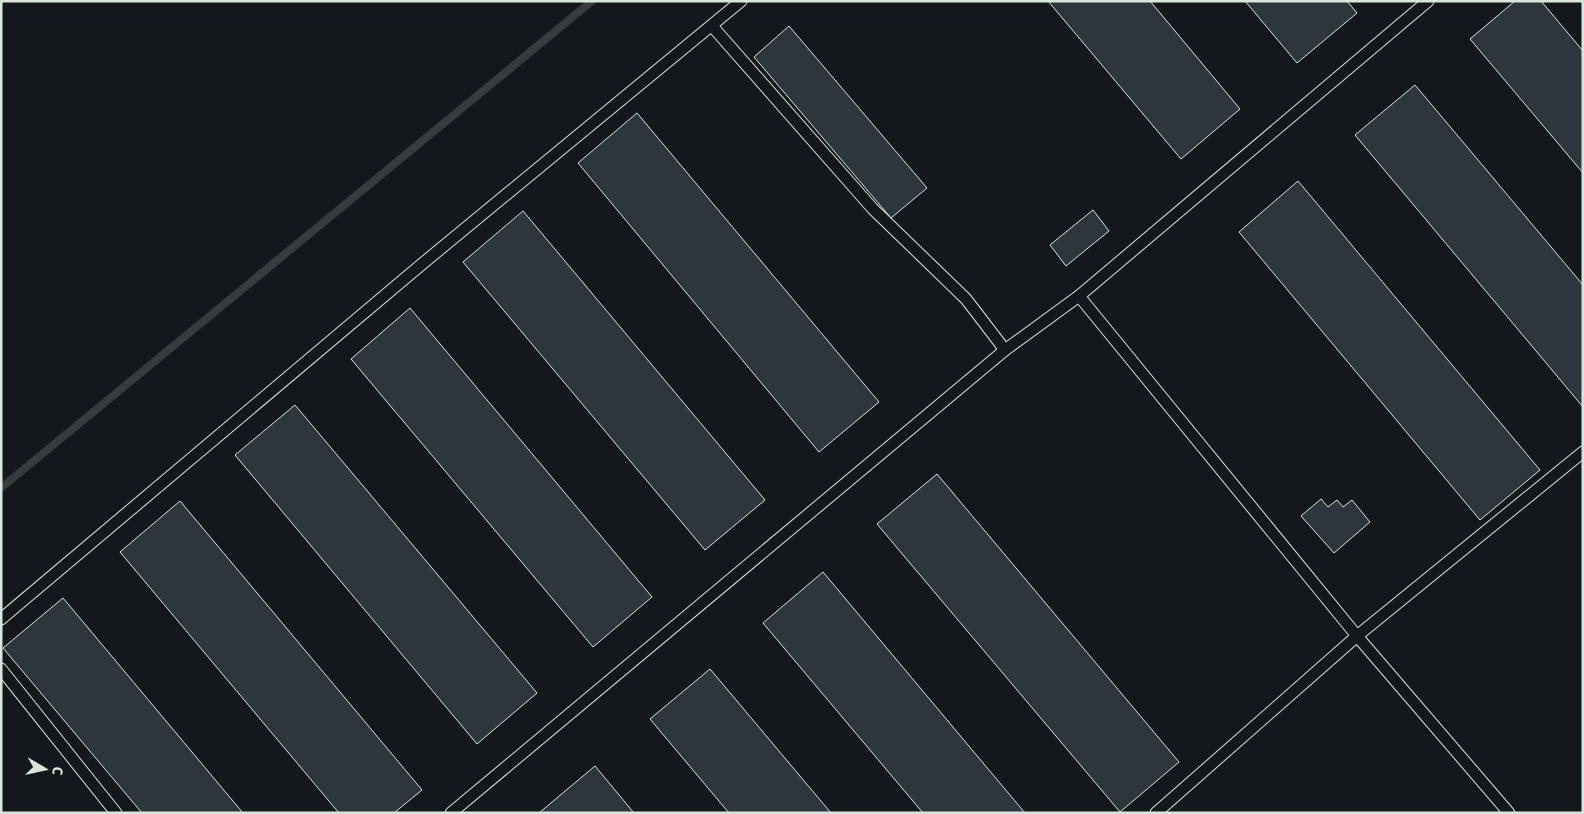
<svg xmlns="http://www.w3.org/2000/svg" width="1584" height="814" viewBox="0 0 1584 814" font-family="'Fira Sans',sans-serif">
<rect width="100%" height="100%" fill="#14181c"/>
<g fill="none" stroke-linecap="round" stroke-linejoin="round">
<path stroke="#363b3e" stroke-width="8" d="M1 488 592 1"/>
</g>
<g fill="#2c363c" stroke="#d8e6dc">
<path d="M1048 1H1150L1240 109 1181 159Z"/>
<path d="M1245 1H1347L1357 13 1297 63Z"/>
<path d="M1515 1H1541L1583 51V173L1470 39Z"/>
<path d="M789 26 927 188 891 218 754 57Z"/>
<path d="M1415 85 1583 285V407L1355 135Z"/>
<path d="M637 113 879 402 819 452 578 163Z"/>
<path d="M1298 181 1540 470 1480 520 1239 232Z"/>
<path d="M1093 210 1109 231 1066 266 1050 245Z"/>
<path d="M523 211 765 500 705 550 463 262Z"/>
<path d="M410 308 652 597 593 647 351 359Z"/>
<path d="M295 405 537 693 477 744 235 455Z"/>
<path d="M937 474 1179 762 1120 812 877 524Z"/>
<path d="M1321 499 1328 507 1337 500 1343 507 1352 500 1370 522 1334 553 1301 516Z"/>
<path d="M180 501 422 790 394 813H339L120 552Z"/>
<path d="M823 572 1025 813H923L763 623Z"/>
<path d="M63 598 243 813H142L3 648Z"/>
<path d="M710 669 831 813H729L650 719Z"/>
<path d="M595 766 634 813H539Z"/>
</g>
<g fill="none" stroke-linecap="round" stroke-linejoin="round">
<g stroke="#d8e6dc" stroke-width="13">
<g id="lane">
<path d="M1428 1 1079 296 1357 636 1583 452"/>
<path d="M712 26 873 209 966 299 1005 350"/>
<path d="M1 619 422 264 741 1"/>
<path d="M1 669 116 813"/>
<path d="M451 813 1005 350 1079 296"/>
<path d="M1156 813 1357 636 1509 813"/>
</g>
</g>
<use href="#lane" stroke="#14181c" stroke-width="11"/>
</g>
<rect width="1584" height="814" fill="none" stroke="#d8e6dc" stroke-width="5"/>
<g transform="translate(45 769) rotate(99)" stroke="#14181c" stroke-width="4" paint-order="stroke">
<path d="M0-4L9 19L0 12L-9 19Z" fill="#d8e6dc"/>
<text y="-8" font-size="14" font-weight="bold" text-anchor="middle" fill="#d8e6dc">С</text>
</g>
</svg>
